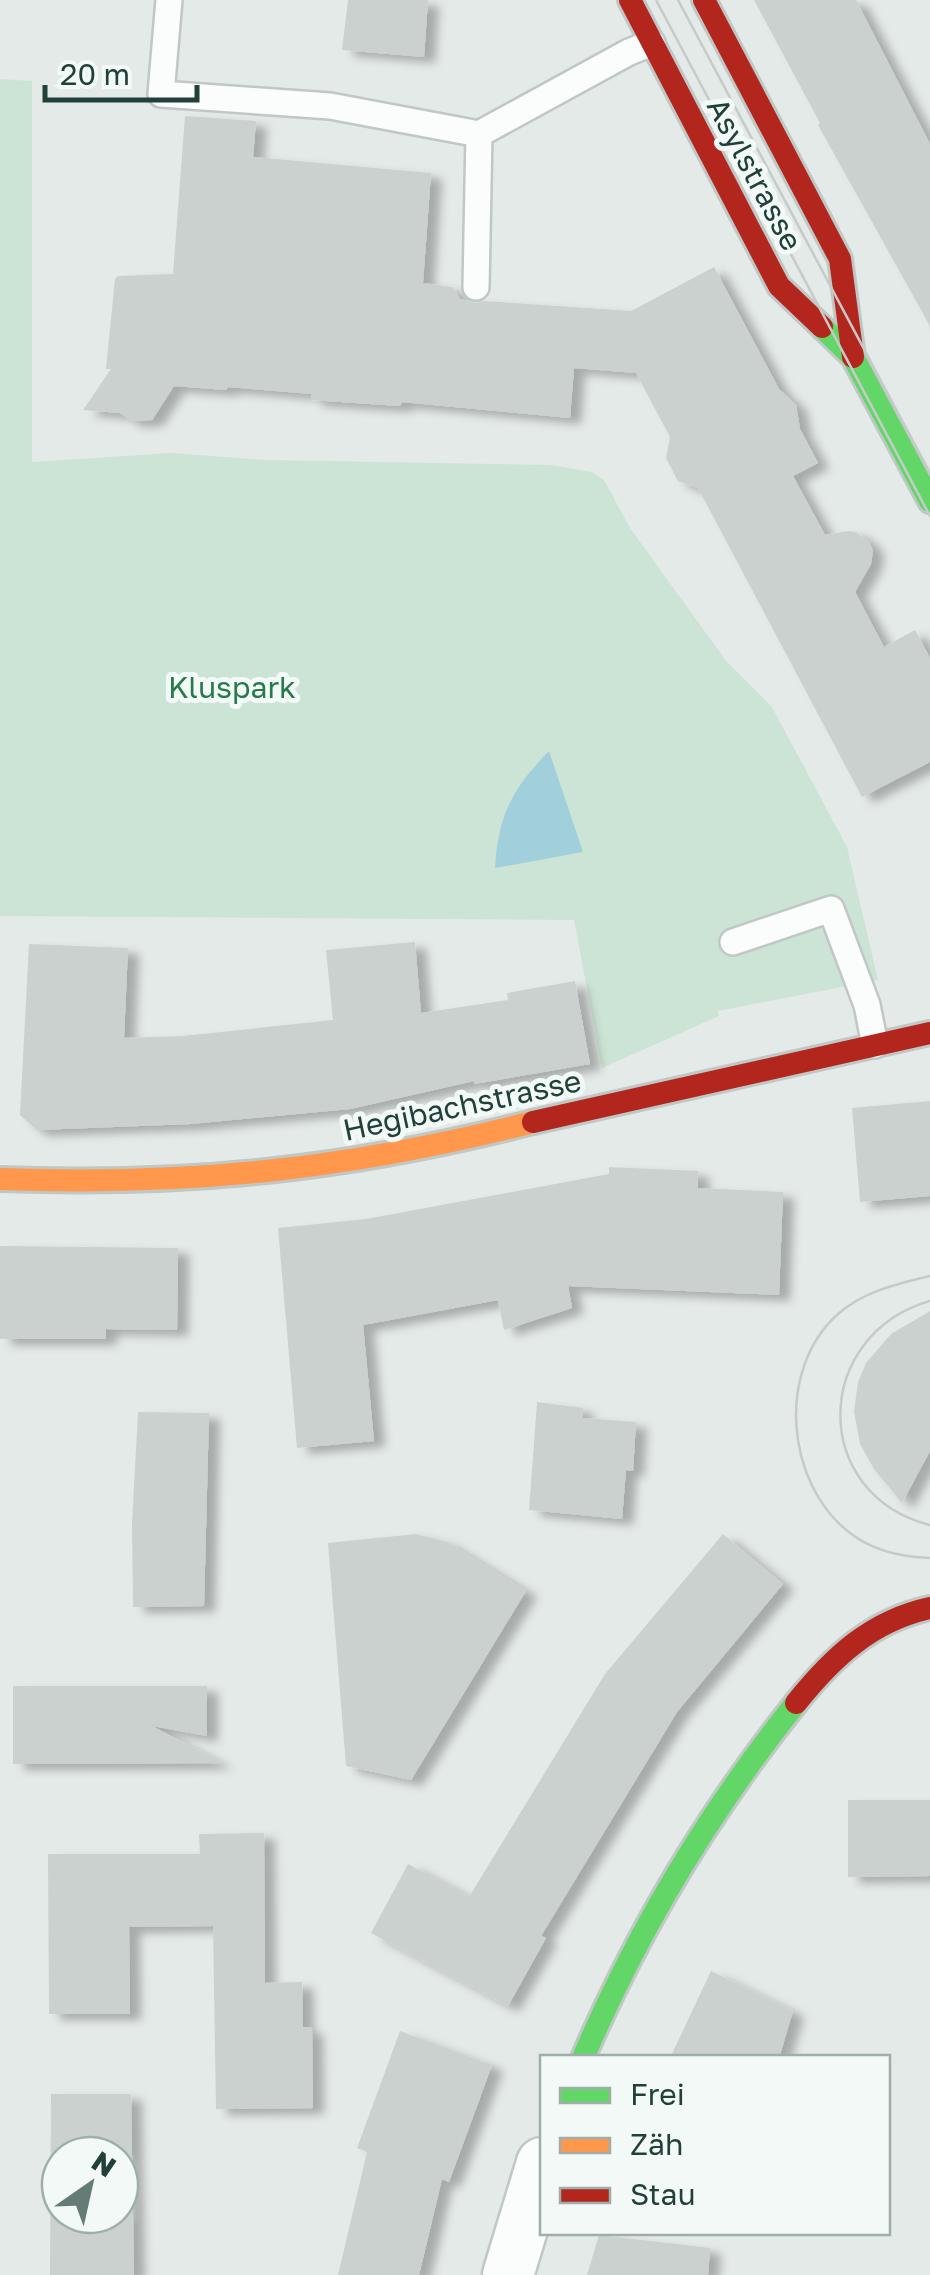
<svg xmlns="http://www.w3.org/2000/svg" width="930" height="2275" viewBox="0 0 930 2275" font-family="'Golos Text',sans-serif">
<defs>
<filter id="shadow"><feDropShadow dx="11" dy="6" stdDeviation="5" flood-color="#0004"/></filter>
</defs>
<rect width="100%" height="100%" fill="#e4eae8"/>
<path fill="#cce4d5" d="M0 79 32 81V462L171 453 265 460 551 465 592 472 604 480 630 528 727 662 772 707 847 847 878 980 718 1011 719 1016 602 1068 574 920 0 916Z"/>
<path fill="#a1d0dc" d="M549 751 583 852 495 868C498 815 512 789 549 751Z"/>
<g fill="#cbd1cf" fill-rule="evenodd" filter="url(#shadow)">
<path d="M348 0H428L424 57 342 50Z"/>
<path d="M754 0H856L930 144V326L818 125 820 123Z"/>
<path d="M185 116 256 121 253 157 431 173 423 283 452 287 460 299 475 303 484 301 631 311 714 267 779 389 796 405 800 429 818 463 793 476 825 535 848 531 856 532 869 542 873 551 871 564 855 592 884 647 915 630 930 658V762L862 797 698 488 678 481 666 458 670 437 636 373 574 368 570 418 402 402 400 406 311 400 312 394 228 387 226 390 174 386 152 420 132 421 120 413 83 410 111 369H106L115 279 118 276 173 274Z"/>
<path d="M415 942 421 1013 508 1000 507 993 575 981 590 1064 474 1084V1081L350 1109 190 1124 37 1130 20 1115 29 944 128 948 124 1038 183 1036 333 1020 326 950Z"/>
<path d="M930 1101V1196L860 1202 852 1108Z"/>
<path d="M609 1167 698 1171V1188L783 1192 779 1295 568 1286 572 1308 504 1330 498 1300 363 1325 374 1441 297 1448 278 1228 366 1219 609 1174Z"/>
<path d="M0 1246 178 1248 177 1330 106 1329V1339H0Z"/>
<path d="M930 1311V1451L902 1503 874 1469 860 1444 854 1411 858 1382 866 1363 891 1334Z"/>
<path d="M537 1402 583 1408 582 1418 636 1422 633 1471 626 1470 622 1519 529 1510Z"/>
<path d="M138 1412 209 1413 204 1606 133 1607 132 1524Z"/>
<path d="M416 1534 447 1542 526 1591 411 1780 346 1766 328 1543Z"/>
<path d="M723 1534 783 1584 677 1712 541 1936 546 1938 508 2006 371 1933 408 1864 469 1897 605 1674Z"/>
<path d="M13 1686H207V1736L152 1726 222 1763 13 1764Z"/>
<path d="M848 1800H930V1876L848 1877Z"/>
<path d="M264 1833 265 1983 302 1982 303 2027 312 2028 313 2108 216 2109 213 1926 129 1927 130 2014H49L48 1854H200L199 1834Z"/>
<path d="M711 1971 793 2011 779 2058H670Z"/>
<path d="M400 2031 492 2065 449 2182 442 2179 419 2275H338L367 2152 357 2148Z"/>
<path d="M51 2094H131L134 2275H50ZM60 2155H120V2215H60Z"/>
<path d="M599 2235 710 2248 708 2275H587Z"/>
</g>
<g fill="none" stroke-linecap="round" stroke-linejoin="round">
<g stroke="#c1c7c5" stroke-width="30">
<g id="lane">
<path d="M169 0 161 94 330 106 479 134"/>
<path d="M476 287 479 134 629 52 652 43"/>
<path d="M733 942 831 909 867 1005 875 1045"/>
</g>
</g>
<g stroke="#c1c7c5" stroke-width="55">
<path id="street" d="M508 2275 542 2163"/>
</g>
<g stroke="#c0c8c5" stroke-width="28">
<g id="fast">
<path d="M822 327 853 357 930 501"/>
<path d="M583 2058C638 1930 709 1812 796 1703"/>
</g>
</g>
<g stroke="#c0c8c5" stroke-width="28">
<path id="slow" d="M0 1179C190 1186 349 1169 533 1122"/>
</g>
<g stroke="#c0c8c5" stroke-width="28">
<g id="jam">
<path d="M630 0 779 286 822 327"/>
<path d="M704 0 840 259 853 357"/>
<path d="M533 1122 930 1033"/>
<path d="M796 1703C833 1657 871 1621 930 1608"/>
</g>
</g>
<use href="#lane" stroke="#fbfcfc" stroke-width="25"/>
<use href="#street" stroke="#fbfcfc" stroke-width="50"/>
<use href="#fast" stroke="#63d668" stroke-width="22"/>
<use href="#slow" stroke="#ff974d" stroke-width="22"/>
<use href="#jam" stroke="#b3261e" stroke-width="22"/>
<g stroke="#c6cbca" stroke-width="2.5">
<path d="M656 0 930 516"/>
<path d="M678 0 930 473"/>
<path d="M930 1276C898 1284 864 1291 838 1314 776 1369 785 1483 850 1533 873 1551 901 1557 930 1558"/>
<path d="M930 1301C812 1335 809 1494 930 1525"/>
</g>
</g>
<g text-anchor="middle" dominant-baseline="central" stroke-width="10" stroke-linejoin="round" paint-order="stroke">
<g font-size="30" fill="#204039" stroke="#f2f9f6">
<text transform="translate(755 174) rotate(62)">Asylstrasse</text>
<text transform="translate(462 1105) rotate(-12)">Hegibachstrasse</text>
</g>
<g font-size="30" fill="#267a4c" stroke="#f2f9f6">
<text x="232" y="687">Kluspark</text>
</g>
</g>
<rect x="540" y="2055" width="350" height="180" fill="#f2f9f6" stroke="#9eafaa" stroke-width="2.5"/>
<rect x="560" y="2088" width="50" height="15" fill="#63d668" stroke="#9eafaa" stroke-width="2.5"/>
<text x="630" y="2105" font-size="30" fill="#204039">Frei</text>
<rect x="560" y="2138" width="50" height="15" fill="#ff974d" stroke="#9eafaa" stroke-width="2.5"/>
<text x="630" y="2155" font-size="30" fill="#204039">Zäh</text>
<rect x="560" y="2188" width="50" height="15" fill="#b3261e" stroke="#9eafaa" stroke-width="2.5"/>
<text x="630" y="2205" font-size="30" fill="#204039">Stau</text>
<g transform="translate(90 2185) rotate(34)"><circle r="48" fill="#f2f9f6" stroke="#9eafaa" stroke-width="2.5"/>
<path d="M0-8L18 38L0 25L-18 38Z" fill="#657c76"/>
<text y="-15" font-size="28" font-weight="bold" text-anchor="middle" fill="#204039">N</text>
</g>
<path d="M45 85v15h152v-15" fill="none" stroke="#204039" stroke-width="5"/>
<text x="60" y="85" font-size="30" fill="#204039" stroke="#f2f9f6" stroke-width="8" paint-order="stroke">20 m</text>
</svg>
